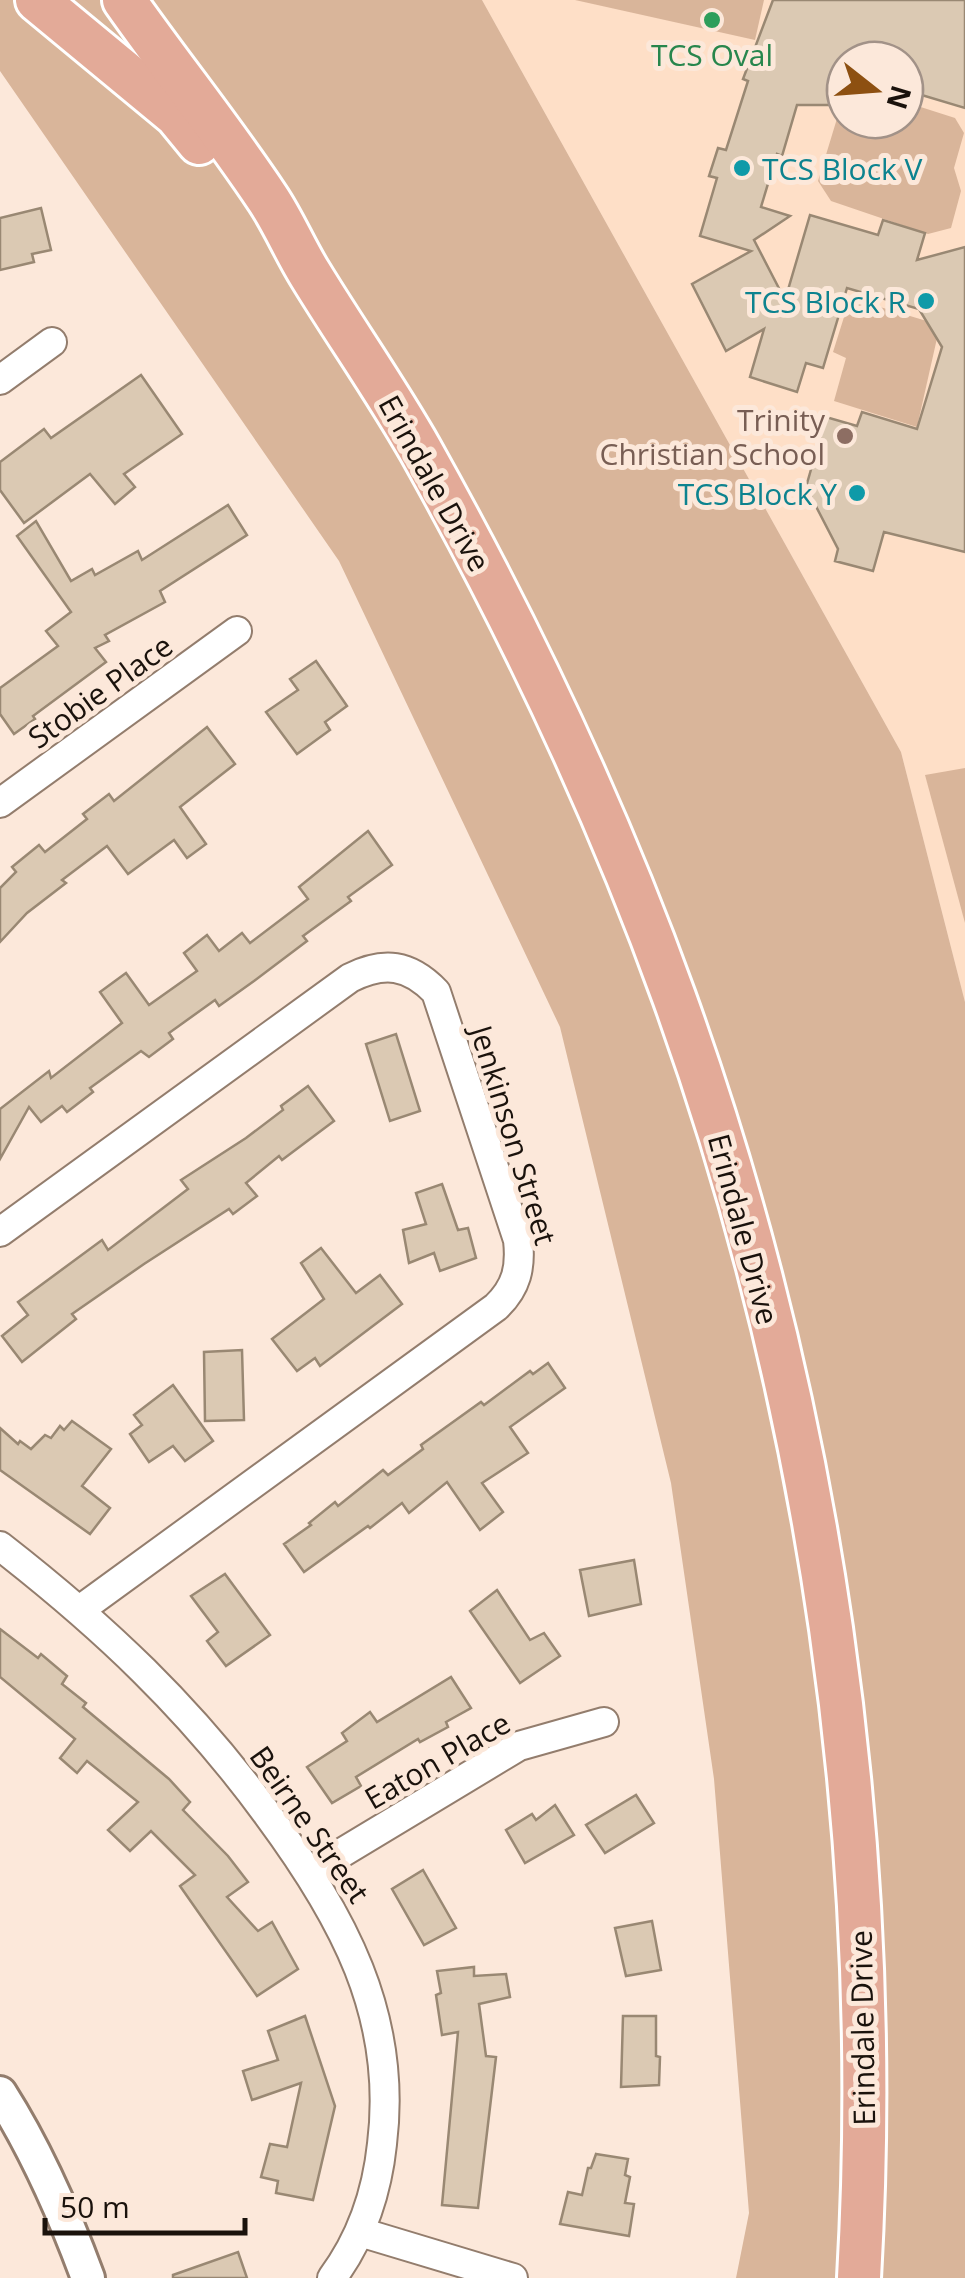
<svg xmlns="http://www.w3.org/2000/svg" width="965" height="2278" viewBox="0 0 965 2278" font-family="'Open Sans',sans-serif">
<rect width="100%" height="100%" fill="#fce8da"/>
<path fill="#fedfc7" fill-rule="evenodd" d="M482 0H965V1002L901 752ZM845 60H905V120H845Z"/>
<g fill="#d9b59a">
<path d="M0 0H482L901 752 965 1002V2278H736L749 2213 714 1779 671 1483 560 1027 339 561 0 71Z"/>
<path d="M575 0H764L755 40Z"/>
<path d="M905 102 955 118 964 133 954 168 961 191 951 228 928 234 831 201 818 181 839 112 845 108V120H905Z"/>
<path d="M850 298 940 325 917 427 834 401 846 358 833 352Z"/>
<path d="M965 768V923L925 775Z"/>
</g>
<g fill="#dbc9b3" stroke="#998873" stroke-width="2.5">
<path d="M773 0H965V108L905 90V60H845V105H797L782 156 777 154 761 207 790 216 754 240 785 300 810 215 878 235 883 220 925 233 917 260 965 247V552L884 532 873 571 835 561 838 549 806 487 826 417 857 426 862 412 917 429 942 347 919 309 847 288 823 368 806 363 797 392 750 377 764 329 726 351 692 284 751 251 700 236 717 178 709 176 718 148 726 150 748 81 743 79Z"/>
<path d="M41 208 51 250 32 254 34 262 0 270V218Z"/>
<path d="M141 375 182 434 124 474 135 487 115 504 90 474 24 523 0 490V462L44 429 51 438Z"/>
<path d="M228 505 247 535 160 591 165 602 105 635 109 641 95 648 106 662 33 716 35 719 14 734 0 714V688L58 646 46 631 71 612 17 536 36 521 71 581 92 569 95 575 138 551 142 560Z"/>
<path d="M316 661 347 706 325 722 330 730 297 754 266 712 298 690 290 679Z"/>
<path d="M207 727 235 764 180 807 206 844 187 858 174 840 128 874 107 846 62 880 66 883 27 913 0 942V888L16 872 12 867 39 845 45 852 87 819 83 814 109 794 114 801Z"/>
<path d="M368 831 392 865 348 897 351 901 303 936 307 941 254 981 219 1006 215 1000 169 1033 173 1039 149 1057 141 1051 90 1088 93 1092 67 1112 62 1106 41 1122 29 1107 0 1159V1109L49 1071 51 1078 122 1023 100 992 126 973 149 1005 197 971 184 953 207 935 219 951 242 933 250 943 308 899 299 887Z"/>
<path d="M396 1034 420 1111 390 1121 366 1044Z"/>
<path d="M308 1086 334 1121 282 1160 279 1156 246 1183 257 1196 233 1214 229 1209 144 1264 72 1314 76 1319 22 1362 2 1336 28 1315 18 1302 102 1240 108 1250 188 1189 181 1180 246 1138 283 1110 281 1106Z"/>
<path d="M442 1184 458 1230 468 1228 476 1258 440 1271 434 1253 409 1263 403 1230 426 1224 416 1193Z"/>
<path d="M321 1248 356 1293 380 1275 402 1304 320 1366 315 1358 297 1371 272 1339 324 1299 301 1263Z"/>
<path d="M242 1350 244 1420 205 1421 204 1352Z"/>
<path d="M548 1363 565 1388 510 1427 528 1453 482 1483 503 1512 480 1530 447 1482 409 1513 402 1503 370 1528 368 1526 304 1572 284 1544 311 1525 309 1523 335 1502 338 1506 383 1470 388 1475 423 1449 421 1445 453 1422 481 1402 484 1405 530 1371 533 1374Z"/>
<path d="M173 1385 213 1441 185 1461 173 1446 149 1462 130 1434 142 1425 134 1415Z"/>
<path d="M72 1421 111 1449 82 1486 110 1508 90 1534 0 1470V1428L18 1444 20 1441 31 1449 45 1435 51 1438 60 1426 64 1430Z"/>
<path d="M634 1560 641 1604 589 1616 580 1570Z"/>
<path d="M225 1574 270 1635 226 1666 207 1641 218 1632 191 1596Z"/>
<path d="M497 1590 530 1640 544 1633 560 1656 520 1683 470 1611Z"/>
<path d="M0 1629 38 1658 41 1654 67 1676 62 1684 86 1703 83 1707 169 1779 190 1802 183 1810 228 1856 248 1882 227 1897 258 1931 272 1922 298 1969 257 1996 180 1886 195 1875 151 1831 130 1851 108 1830 138 1802 87 1761 77 1773 60 1758 75 1739 0 1677Z"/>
<path d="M451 1677 471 1708 446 1722 448 1727 420 1742 418 1739 356 1777 361 1786 332 1803 307 1767 347 1741 342 1733 370 1712 377 1722Z"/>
<path d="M636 1795 654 1823 605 1853 586 1825Z"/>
<path d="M555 1805 574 1835 525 1863 506 1830 532 1814 536 1820Z"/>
<path d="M423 1870 456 1928 424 1945 392 1889Z"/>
<path d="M652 1921 661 1970 626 1976 615 1928Z"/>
<path d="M474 1967V1976L506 1974 510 1997 479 2004 486 2056 496 2057 478 2208 442 2205 458 2032 442 2035 436 1995 441 1993 437 1971Z"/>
<path d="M305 2016 335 2106 313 2200 276 2193 278 2181 261 2177 270 2144 287 2147 301 2083 252 2100 243 2071 278 2060 268 2031Z"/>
<path d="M623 2016H656V2056L660 2057 659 2085 621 2087Z"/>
<path d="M596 2154 628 2159 625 2175 630 2177 625 2203 634 2204 629 2236 560 2224 568 2192 582 2195 588 2168H591Z"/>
<path d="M238 2252 247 2278H173V2275Z"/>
</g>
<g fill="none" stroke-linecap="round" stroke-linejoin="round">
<g stroke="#937d6d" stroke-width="32">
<g id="minor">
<path d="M0 380 52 342"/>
<path d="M0 803 237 631"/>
<path d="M0 1232 350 978C384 961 409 964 436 992L518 1240C521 1267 517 1287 496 1307L81 1609"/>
<path d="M0 1546C104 1627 190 1708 268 1815 342 1915 398 2015 382 2144 377 2192 361 2239 332 2278"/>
<path d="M310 1872 519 1746 604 1722"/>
<path d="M360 2232 513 2278"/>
</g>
</g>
<g stroke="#937d6d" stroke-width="38">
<path id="tertiary" d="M0 2093C37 2151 64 2213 88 2278"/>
</g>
<g stroke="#fff" stroke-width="48">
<g id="primary">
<path d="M37 0 176 115 199 143"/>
<path d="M124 0C171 67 223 131 268 199 284 223 295 250 310 274 346 333 387 391 421 451 519 626 606 808 674 997 821 1404 884 1847 859 2278"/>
</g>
</g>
<use href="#minor" stroke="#fff" stroke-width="28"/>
<use href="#tertiary" stroke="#fff" stroke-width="32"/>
<use href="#primary" stroke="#e3aa98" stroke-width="42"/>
</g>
<circle fill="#2e9e5b" stroke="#fce8da" stroke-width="4" cx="712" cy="20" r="10"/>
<g fill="#0f9aa8" stroke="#fce8da" stroke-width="4">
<circle cx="742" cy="168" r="10"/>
<circle cx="926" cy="301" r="10"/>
<circle cx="857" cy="493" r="10"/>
</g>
<circle fill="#8d6e63" stroke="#fce8da" stroke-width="4" cx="845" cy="436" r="10"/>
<g text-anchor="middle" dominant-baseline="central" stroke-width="10" stroke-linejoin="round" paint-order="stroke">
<g font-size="30" fill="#27864d" stroke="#fce8da">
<text x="712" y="54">TCS Oval</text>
</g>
<g font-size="30" fill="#0d838f" stroke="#fce8da" text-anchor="end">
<text x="762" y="168" text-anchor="start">TCS Block V</text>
<text x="906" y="301">TCS Block R</text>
<text x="837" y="493">TCS Block Y</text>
</g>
<g font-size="30" fill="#785e54" stroke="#fce8da" text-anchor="end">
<text x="825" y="419">Trinity<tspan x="825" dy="34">Christian School</tspan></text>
</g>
<g font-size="30" fill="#1a120c" stroke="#fce8da">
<text transform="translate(435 483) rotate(61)">Erindale Drive</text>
<text transform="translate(100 691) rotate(-36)">Stobie Place</text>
<text transform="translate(514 1135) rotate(73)">Jenkinson Street</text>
<text transform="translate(744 1229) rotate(75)">Erindale Drive</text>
<text transform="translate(437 1760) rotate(-30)">Eaton Place</text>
<text transform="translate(310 1824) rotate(55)">Beirne Street</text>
<text transform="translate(862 2028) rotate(-91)">Erindale Drive</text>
</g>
</g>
<g transform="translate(875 90) rotate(107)"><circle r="48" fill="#fce8da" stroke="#a29288" stroke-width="2.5"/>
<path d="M0-8L18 38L0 25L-18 38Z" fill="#8d5011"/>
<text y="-15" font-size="28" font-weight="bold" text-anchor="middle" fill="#1a120c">N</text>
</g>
<path d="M45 2218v15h200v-15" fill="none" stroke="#1a120c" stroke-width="5"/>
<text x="60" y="2218" font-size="30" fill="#1a120c" stroke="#fce8da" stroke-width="8" paint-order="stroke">50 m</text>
</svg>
